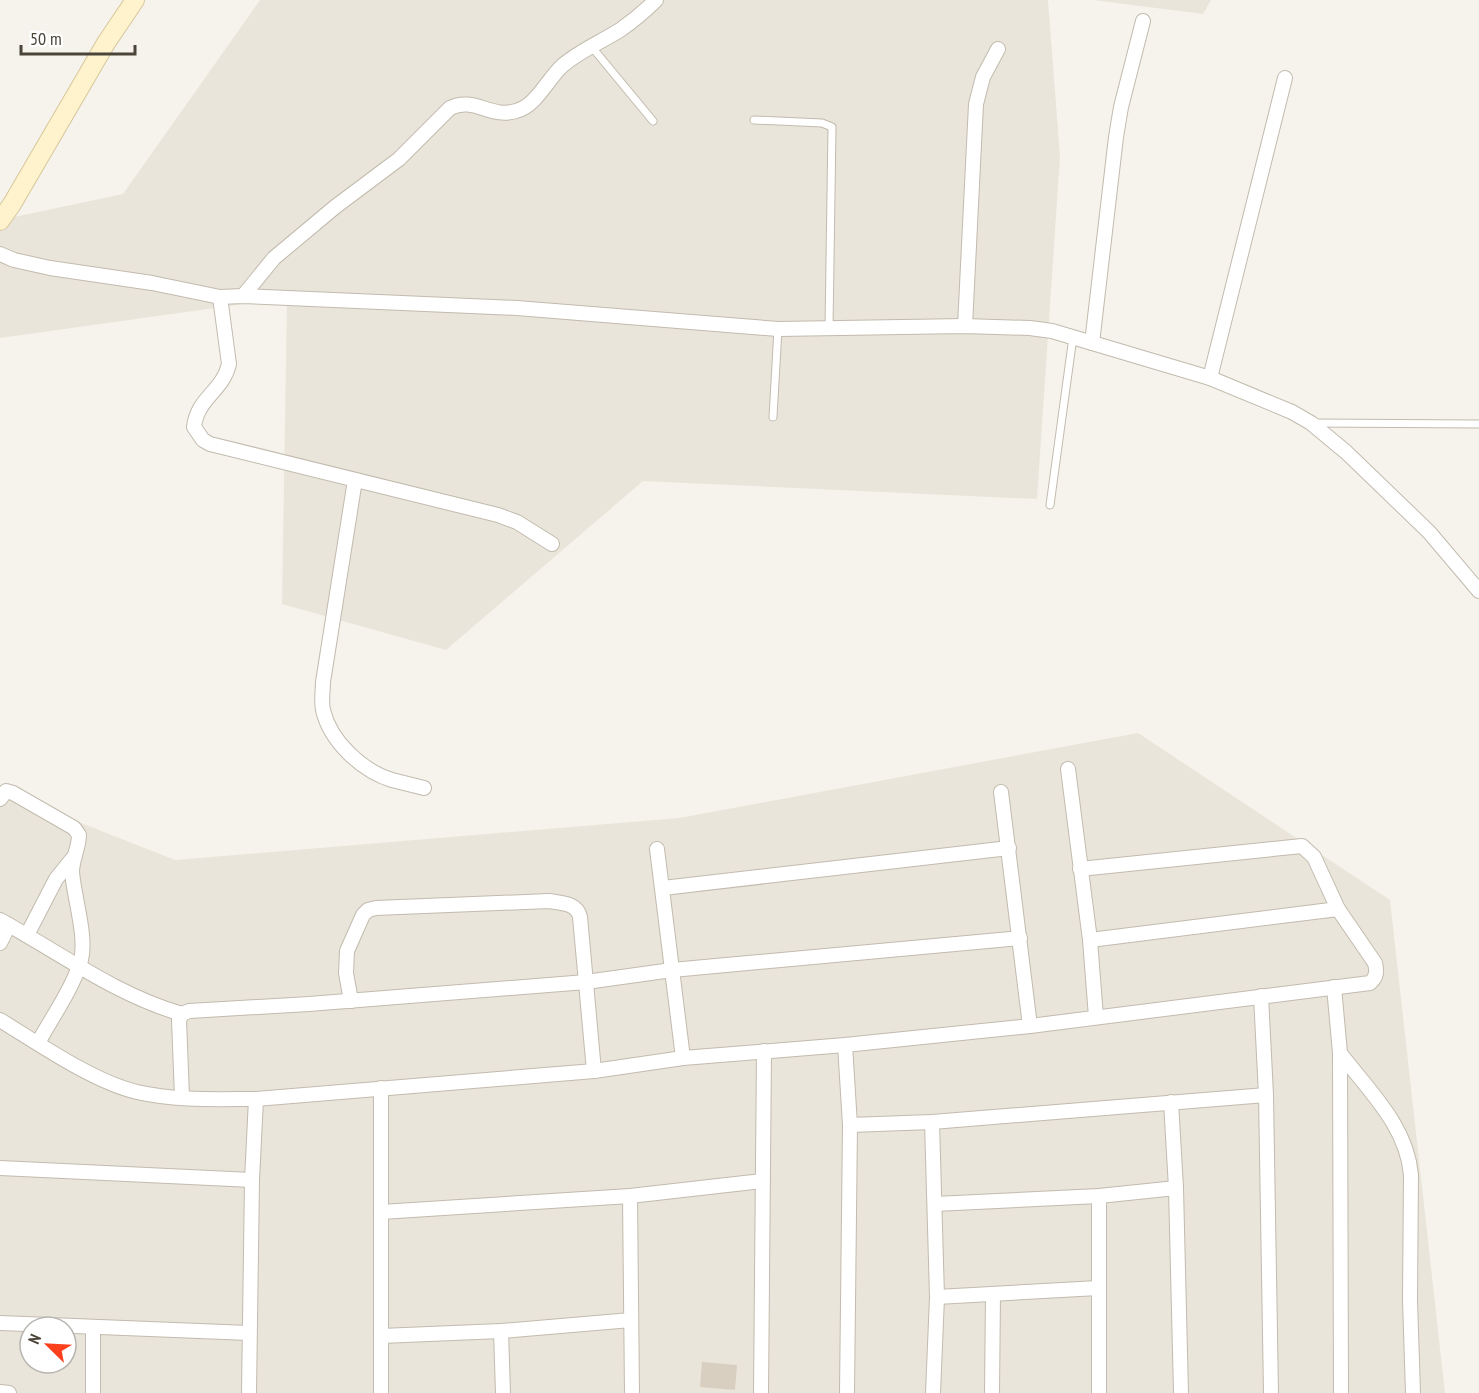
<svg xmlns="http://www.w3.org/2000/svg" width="1479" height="1393" viewBox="0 0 1479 1393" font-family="'PT Sans Narrow',sans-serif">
<rect width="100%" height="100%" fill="#f6f3ec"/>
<g fill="#eae5da" fill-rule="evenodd">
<path d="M260 0H1048L1060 157 1037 499 643 481 446 650 282 604 287 298 0 338V220L123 194Z"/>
<path d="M1093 0H1211L1203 14Z"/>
<path d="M1138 733 1390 900 1445 1393H0V791L175 860 679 818ZM30 1327H66V1363H30Z"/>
</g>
<path fill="#d8cfc1" d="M702 1362 737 1365 735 1390 700 1387Z"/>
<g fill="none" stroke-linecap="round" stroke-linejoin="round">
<g stroke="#c2bbae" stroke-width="9">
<g id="service">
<path d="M591 46 653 121"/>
<path d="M754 120 822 123 832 127 829 328"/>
<path d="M773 417 778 329"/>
<path d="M1314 423 1479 424"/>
<path d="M1050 505 1073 337"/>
</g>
</g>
<g stroke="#c2bbae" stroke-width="16">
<g id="minor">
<path d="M0 254 14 260 50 268 152 283 220 297 243 296 517 308 778 329 965 326 1030 328 1052 331 1210 378 1292 412 1311 423 1346 452 1429 532 1479 591"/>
<path d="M243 296 274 258 335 207 399 159 450 108C474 96 491 119 516 111 536 106 547 80 562 66 579 51 601 42 620 30 633 21 645 11 656 0"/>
<path d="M220 297 229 364C223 391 197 398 194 427L203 440 210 444 498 515 517 522 552 544"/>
<path d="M965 326 976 104 983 77 998 49"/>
<path d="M1092 343 1116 137 1121 107 1143 21"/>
<path d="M1210 378 1285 78"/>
<path d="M355 480 323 682C323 690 321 701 323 710 330 741 362 771 392 780 403 783 413 785 424 788"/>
<path d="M1068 769 1090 940 1096 1017"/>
<path d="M1001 792 1030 1026"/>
<path d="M0 799 6 791 13 793 74 828 79 835C79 848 72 859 72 872 74 897 87 937 81 960 74 986 51 1019 38 1043"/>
<path d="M657 849 683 1058"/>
<path d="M663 888 1009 848"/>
<path d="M0 920C60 953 116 995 182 1014"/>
<path d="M27 935 56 879 73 858"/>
<path d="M1090 940 1338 909"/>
<path d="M0 943 9 925"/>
<path d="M1334 987 1340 1053 1341 1393"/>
<path d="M1261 996 1266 1095 1271 1393"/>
<path d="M351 1001 346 973 347 951 363 915 368 910 376 908 549 901C562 903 577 903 580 917L594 1071"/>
<path d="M0 1020C39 1044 94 1082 137 1092 176 1101 217 1099 256 1099L594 1071 683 1058 845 1045 1030 1026 1370 983C1377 977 1377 971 1375 963L1338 909 1314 857 1302 846 1080 869"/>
<path d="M845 1045 850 1125 847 1393"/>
<path d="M1340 1053C1369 1091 1407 1126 1411 1175L1410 1300 1413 1393"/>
<path d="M381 1088V1393"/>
<path d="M182 1097 179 1020 182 1014 189 1011 309 1004 586 982 672 970 1020 938"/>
<path d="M1171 1102 1176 1188 1181 1393"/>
<path d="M932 1122 937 1297 933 1393"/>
<path d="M850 1125 932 1122 1266 1095"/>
<path d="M0 1168 252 1180"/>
<path d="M630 1196 632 1393"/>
<path d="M935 1204 1099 1196 1176 1188"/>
<path d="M381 1212 630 1196 762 1181"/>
<path d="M937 1297 1098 1288"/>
<path d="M0 1323 249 1333"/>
<path d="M501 1331 503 1393"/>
<path d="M381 1336 501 1331 631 1320"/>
<path d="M0 1392 9 1393"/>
<path d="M93 1393V1327"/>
<path d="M249 1393 252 1180 256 1099"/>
<path d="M761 1393 764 1051"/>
<path d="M992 1393 993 1294"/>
<path d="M1099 1393V1196"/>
</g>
</g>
<g stroke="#d6c79b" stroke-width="20">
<path id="secondary" d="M0 221 12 204 106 43 135 0"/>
</g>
<use href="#service" stroke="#fff" stroke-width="7"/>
<use href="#minor" stroke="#fff" stroke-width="14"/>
<use href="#secondary" stroke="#fff3cd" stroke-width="18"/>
</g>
<g transform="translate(48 1345) rotate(294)"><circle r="28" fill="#ffffff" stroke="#b7b4b0" stroke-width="1.5"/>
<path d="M0-4.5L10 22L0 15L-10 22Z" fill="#fc3f1d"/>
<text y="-9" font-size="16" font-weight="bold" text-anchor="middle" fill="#4b4439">N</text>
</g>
<path d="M21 45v9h114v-9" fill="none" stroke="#4b4439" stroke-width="3"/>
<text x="30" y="45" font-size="18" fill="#4b4439" stroke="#ffffff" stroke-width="4.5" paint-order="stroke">50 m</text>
</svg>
